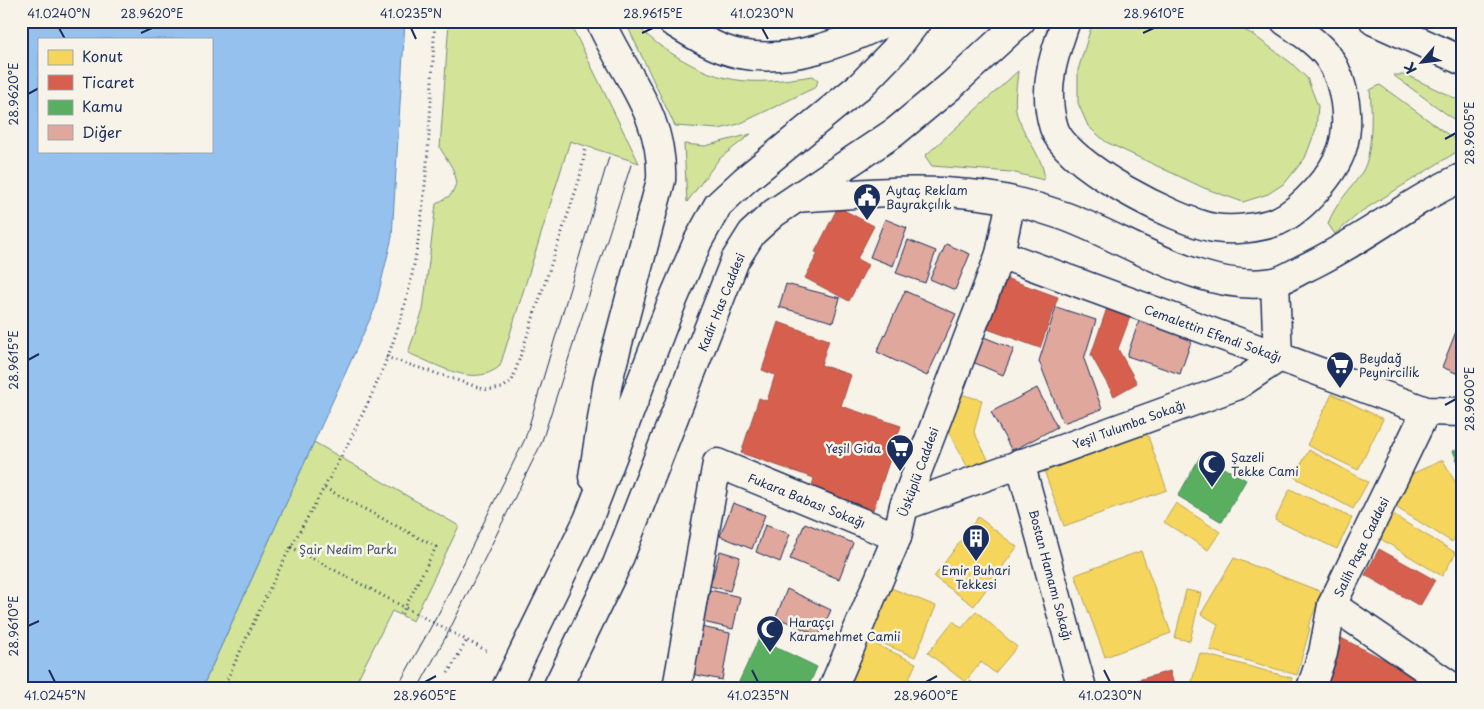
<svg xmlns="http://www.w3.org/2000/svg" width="1484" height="709" viewBox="0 0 1484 709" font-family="'Playpen Sans',sans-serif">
<rect width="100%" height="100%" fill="#f7f3e8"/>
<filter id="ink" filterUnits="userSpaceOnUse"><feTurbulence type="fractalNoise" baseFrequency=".02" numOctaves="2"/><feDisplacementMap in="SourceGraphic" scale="10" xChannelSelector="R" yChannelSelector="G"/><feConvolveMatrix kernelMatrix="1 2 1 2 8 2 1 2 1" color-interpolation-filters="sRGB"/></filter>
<g filter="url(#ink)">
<g fill="#d3e498" stroke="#778a7b">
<path d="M449 21H569L639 163 570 141 500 366C473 389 437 364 408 353L423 310 436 204 451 195 456 184 453 169 440 148Z"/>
<path d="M625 21C637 23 651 40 662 47 718 85 747 86 813 76L818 80 816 87 739 124 719 129 675 126Z"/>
<path d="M734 21H816L780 26Z"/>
<path d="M1093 21H1226L1252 34 1290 62 1307 78 1318 106 1316 129 1305 158 1285 183 1268 194 1243 202 1204 188 1106 142 1088 126 1078 103V70Z"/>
<path d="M1018 71C1017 83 1014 99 1016 111 1021 134 1046 159 1044 180L1011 172 932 166 925 156Z"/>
<path d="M1393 75H1406L1463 102V126Z"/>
<path d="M1380 85 1461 144 1458 151 1362 211 1335 234 1328 224C1335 203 1351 190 1362 172 1373 156 1372 109 1370 90Z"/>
<path d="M751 134 719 159 687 202 684 144 705 146Z"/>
<path d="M314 442 459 526 413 621 392 611 353 688H202Z"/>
</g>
<path fill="#95c1ee" stroke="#6487b4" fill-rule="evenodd" d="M21 21H405L392 237 375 308 202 688H21ZM39 39H211V151H39Z"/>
<g fill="#f6d55c" stroke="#b4a35d">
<path d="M949 391 982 400 974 432 990 463 971 473 949 433 938 430Z"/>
<path d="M1332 394 1383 419 1358 470 1307 445Z"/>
<path d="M1144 425 1167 490 1064 526 1041 462Z"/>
<path d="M1309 450 1368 482 1353 509 1294 477Z"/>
<path d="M1443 460 1463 496V524L1452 542 1392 505 1407 476Z"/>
<path d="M1290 489 1352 518 1337 549 1275 520Z"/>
<path d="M1176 503 1220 532 1208 550 1164 522Z"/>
<path d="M1393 515 1456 553 1442 576 1379 538Z"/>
<path d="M978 517 1017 547 974 606 934 577Z"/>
<path d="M1141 551 1171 633 1105 657 1075 575Z"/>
<path d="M1234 558 1322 592 1308 627 1310 628 1297 675 1210 650 1218 624 1201 614Z"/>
<path d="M891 588 936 606 915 657 870 638Z"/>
<path d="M1186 590 1201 593 1190 641 1175 638Z"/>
<path d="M976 611 1017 647 995 673 981 662 965 682 928 653 953 621 962 628Z"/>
<path d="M864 639 916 663 905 688H841Z"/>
<path d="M1200 653 1292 678 1290 688H1190Z"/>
<path d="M971 681 975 688H960Z"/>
</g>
<g fill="#d6604d" stroke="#9e5152">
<path d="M838 207 874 226 857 259 868 265 849 301 805 278 818 253 815 252Z"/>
<path d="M997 275 1058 297 1040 348 979 326Z"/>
<path d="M1107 308 1130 317 1118 349 1137 383 1114 396 1091 355Z"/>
<path d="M778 322 829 340 821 365 851 375 841 406 901 426 873 510 811 490 814 478 741 453 759 398 767 401 775 375 762 370Z"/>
<path d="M1379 549 1435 580 1420 606 1365 575Z"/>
<path d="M1339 637 1405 670 1430 688H1322Z"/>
<path d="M1170 671 1175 688 1113 687Z"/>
</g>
<g fill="#5aae61" stroke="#478860">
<path d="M1463 448V474L1453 451Z"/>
<path d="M1201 455 1246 480 1222 522 1178 496Z"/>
<path d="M759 639 817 667 809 685 799 681 795 688H736Z"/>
</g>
<g fill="#e0a79d" stroke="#1b2f5e">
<path d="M885 219 907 228 893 266 870 257Z"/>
<path d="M908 240 936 251 925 283 896 273Z"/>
<path d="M946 244 970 254 955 290 930 279Z"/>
<path d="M786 284 840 298 833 322 779 307Z"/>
<path d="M905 291 956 314 927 376 877 352Z"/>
<path d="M1056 307 1096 320 1084 359 1102 409 1063 423 1039 361Z"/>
<path d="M1463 314V376L1442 367Z"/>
<path d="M1139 321 1192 339 1180 374 1127 356Z"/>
<path d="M971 332 1014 349 1003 375 961 357Z"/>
<path d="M1037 388 1057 427 1012 451 991 412Z"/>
<path d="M733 503 765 515 752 549 720 536Z"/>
<path d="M805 523 853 543 839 579 790 559Z"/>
<path d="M765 525 790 534 780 562 756 552Z"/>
<path d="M720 551 740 557 730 591 710 586Z"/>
<path d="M787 589 831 610 819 636 776 617Z"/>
<path d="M710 590 740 597 733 629 703 622Z"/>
<path d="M701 627 730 633 722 680 692 674Z"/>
</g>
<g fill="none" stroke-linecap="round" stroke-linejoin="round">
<g stroke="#1b2f5e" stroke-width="31">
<g id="minor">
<path d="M1000 254 1426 411 1463 412"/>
<path d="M1020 463 1082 688"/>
<path d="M904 506 1236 386 1278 358 1275 282"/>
<path d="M1332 605 1454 688"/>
<path d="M677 688 717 463 897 537"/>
<path d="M833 688 897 537 904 506 1000 254 1011 201"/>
<path d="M1311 688 1323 653 1332 605 1426 411"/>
</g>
</g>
<g stroke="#1b2f5e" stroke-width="31">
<g id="primary">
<path d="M671 21C692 34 715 49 740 54 790 64 844 43 888 21"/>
<path d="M1066 21C1053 57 1042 90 1054 128 1066 165 1176 221 1214 228 1233 231 1260 228 1278 221 1302 210 1334 174 1342 149 1351 121 1345 82 1329 58 1318 43 1300 31 1285 21"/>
<path d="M1374 21 1463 61"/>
<path d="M797 198C866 193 945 185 1013 201 1030 205 1047 210 1064 216 1128 239 1203 294 1274 282 1285 280 1296 272 1305 268 1361 242 1408 202 1463 177"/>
<path d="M593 477 608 381 661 180C664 116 625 77 600 21"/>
<path d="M506 688 588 520 670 307 698 241 718 205 745 180 861 85 895 50 917 21"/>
<path d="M557 688 617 564 735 260 752 233 774 213 895 132 952 85 1021 21"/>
</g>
</g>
<g stroke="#1b2f5e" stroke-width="3" stroke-dasharray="1 4" stroke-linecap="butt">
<path d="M386 357 487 390 502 388 512 381 579 181 586 147"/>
<path d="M325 488 436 547 401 615"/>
<path d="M291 547 487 651"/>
<path d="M448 673 467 640"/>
<path d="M223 688C246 640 267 591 292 545 338 463 389 377 410 284 429 198 430 109 435 21"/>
</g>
<use href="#minor" stroke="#f7f3e8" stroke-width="28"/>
<use href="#primary" stroke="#f7f3e8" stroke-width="28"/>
<g stroke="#1b2f5e" stroke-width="1">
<path d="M397 688 442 607 525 439 609 157"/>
<path d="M418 688 449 631 541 444 631 165"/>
</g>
</g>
</g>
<path fill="none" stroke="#1b2f5e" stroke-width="2" d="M59 28 65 39M411 28 416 39M762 28 768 39M141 33 152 28M642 33 653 28M1143 33 1154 28M28 94 39 88M1445 139 1456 133M28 360 39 354M1445 405 1456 399M28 626 39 621M49 670 55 682M752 670 758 682M1104 670 1110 682M425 682 436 676M926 682 937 676"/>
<defs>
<g id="civic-pin" transform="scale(1.4375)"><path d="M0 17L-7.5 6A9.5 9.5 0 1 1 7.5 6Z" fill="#1b2f5e" stroke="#f7f3e8"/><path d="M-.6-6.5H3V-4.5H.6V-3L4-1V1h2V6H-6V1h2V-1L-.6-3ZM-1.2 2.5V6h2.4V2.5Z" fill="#fff"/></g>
<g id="supermarket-pin" transform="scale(1.4375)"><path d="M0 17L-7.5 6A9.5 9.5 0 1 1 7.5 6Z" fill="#1b2f5e" stroke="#f7f3e8"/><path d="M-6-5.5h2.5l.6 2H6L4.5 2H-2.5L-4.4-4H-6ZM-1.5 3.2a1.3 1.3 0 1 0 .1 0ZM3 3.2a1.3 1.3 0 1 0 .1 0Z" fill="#fff"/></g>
<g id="mosque-pin" transform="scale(1.4375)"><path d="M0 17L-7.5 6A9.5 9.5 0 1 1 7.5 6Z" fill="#1b2f5e" stroke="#f7f3e8"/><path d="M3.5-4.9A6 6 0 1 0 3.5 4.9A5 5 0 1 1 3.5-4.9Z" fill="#fff"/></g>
<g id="building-pin" transform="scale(1.4375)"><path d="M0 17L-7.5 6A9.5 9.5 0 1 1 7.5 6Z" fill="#1b2f5e" stroke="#f7f3e8"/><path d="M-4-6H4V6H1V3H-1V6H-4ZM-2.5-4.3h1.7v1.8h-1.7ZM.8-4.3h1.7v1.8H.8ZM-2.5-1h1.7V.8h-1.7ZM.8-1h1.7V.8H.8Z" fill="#fff"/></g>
</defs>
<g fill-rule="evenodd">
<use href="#civic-pin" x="867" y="197"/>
<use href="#supermarket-pin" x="1340" y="365"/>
<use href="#supermarket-pin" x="900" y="448"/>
<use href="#mosque-pin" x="1212" y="464"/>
<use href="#building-pin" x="976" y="538"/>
<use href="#mosque-pin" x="770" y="629"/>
</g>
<g text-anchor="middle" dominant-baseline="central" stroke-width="5" stroke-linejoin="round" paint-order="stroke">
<g font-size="12" fill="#1b2f5e" stroke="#f7f3e8" text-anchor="start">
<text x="886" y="190">Aytaç Reklam<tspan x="886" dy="14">Bayrakçılık</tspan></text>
<text x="1359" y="358">Beydağ<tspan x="1359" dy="14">Peynircilik</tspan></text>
<text x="881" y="448" text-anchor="end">Yeşil Gida</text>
<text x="1231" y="457">Şazeli<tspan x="1231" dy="14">Tekke Cami</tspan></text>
<text x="976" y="570" text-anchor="middle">Emir Buhari<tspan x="976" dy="14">Tekkesi</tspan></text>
<text x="789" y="622">Haraççı<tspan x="789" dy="14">Karamehmet Camii</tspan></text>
</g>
<g font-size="12" fill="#1b2f5e" stroke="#f7f3e8">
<text transform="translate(721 302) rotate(-68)">Kadir Has Caddesi</text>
<text transform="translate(1213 333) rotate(20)">Cemalettin Efendi Sokağı</text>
<text transform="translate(1129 424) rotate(-20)">Yeşil Tulumba Sokağı</text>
<text transform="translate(918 472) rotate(-70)">Üsküplü Caddesi</text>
<text transform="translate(807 500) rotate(22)">Fukara Babası Sokağı</text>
<text transform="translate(1361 547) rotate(-64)">Salih Paşa Caddesi</text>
<text transform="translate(1051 575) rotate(75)">Bostan Hamamı Sokağı</text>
</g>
<g font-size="12" fill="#40536a" stroke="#f7f3e8">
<text x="348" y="549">Şair Nedim Parkı</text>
</g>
</g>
<rect width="1484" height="709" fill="none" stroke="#f7f3e8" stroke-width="55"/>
<rect x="38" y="38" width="175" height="115" fill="#f7f3e8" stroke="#9fa5b1"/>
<rect x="48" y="50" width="25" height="15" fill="#f6d55c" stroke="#9fa5b1"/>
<text x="82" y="62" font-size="15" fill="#1b2f5e">Konut</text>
<rect x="48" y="75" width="25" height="15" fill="#d6604d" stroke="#9fa5b1"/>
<text x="82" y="88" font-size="15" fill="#1b2f5e">Ticaret</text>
<rect x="48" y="100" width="25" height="15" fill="#5aae61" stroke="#9fa5b1"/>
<text x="82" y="112" font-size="15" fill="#1b2f5e">Kamu</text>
<rect x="48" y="125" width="25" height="15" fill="#e0a79d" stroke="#9fa5b1"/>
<text x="82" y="138" font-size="15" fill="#1b2f5e">Diğer</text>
<g transform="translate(1422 62) rotate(242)" stroke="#f7f3e8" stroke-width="4" paint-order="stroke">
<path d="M0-4L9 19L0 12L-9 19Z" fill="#1b2f5e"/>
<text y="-8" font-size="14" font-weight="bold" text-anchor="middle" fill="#1b2f5e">K</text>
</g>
<rect x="28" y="28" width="1428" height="654" fill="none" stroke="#1b2f5e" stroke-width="2"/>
<g font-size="12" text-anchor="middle" fill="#1b2f5e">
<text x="59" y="18">41.0240°N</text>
<text x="152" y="18">28.9620°E</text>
<text x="411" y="18">41.0235°N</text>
<text x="653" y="18">28.9615°E</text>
<text x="762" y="18">41.0230°N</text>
<text x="1154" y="18">28.9610°E</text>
<text transform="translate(14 94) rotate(-90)" y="4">28.9620°E</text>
<text transform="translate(1470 133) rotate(-90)" y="4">28.9605°E</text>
<text transform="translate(14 360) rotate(-90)" y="4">28.9615°E</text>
<text transform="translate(1470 399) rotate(-90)" y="4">28.9600°E</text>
<text transform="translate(14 626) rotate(-90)" y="4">28.9610°E</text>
<text x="55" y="700">41.0245°N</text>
<text x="425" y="700">28.9605°E</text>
<text x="758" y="700">41.0235°N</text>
<text x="926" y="700">28.9600°E</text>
<text x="1110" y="700">41.0230°N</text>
</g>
</svg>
